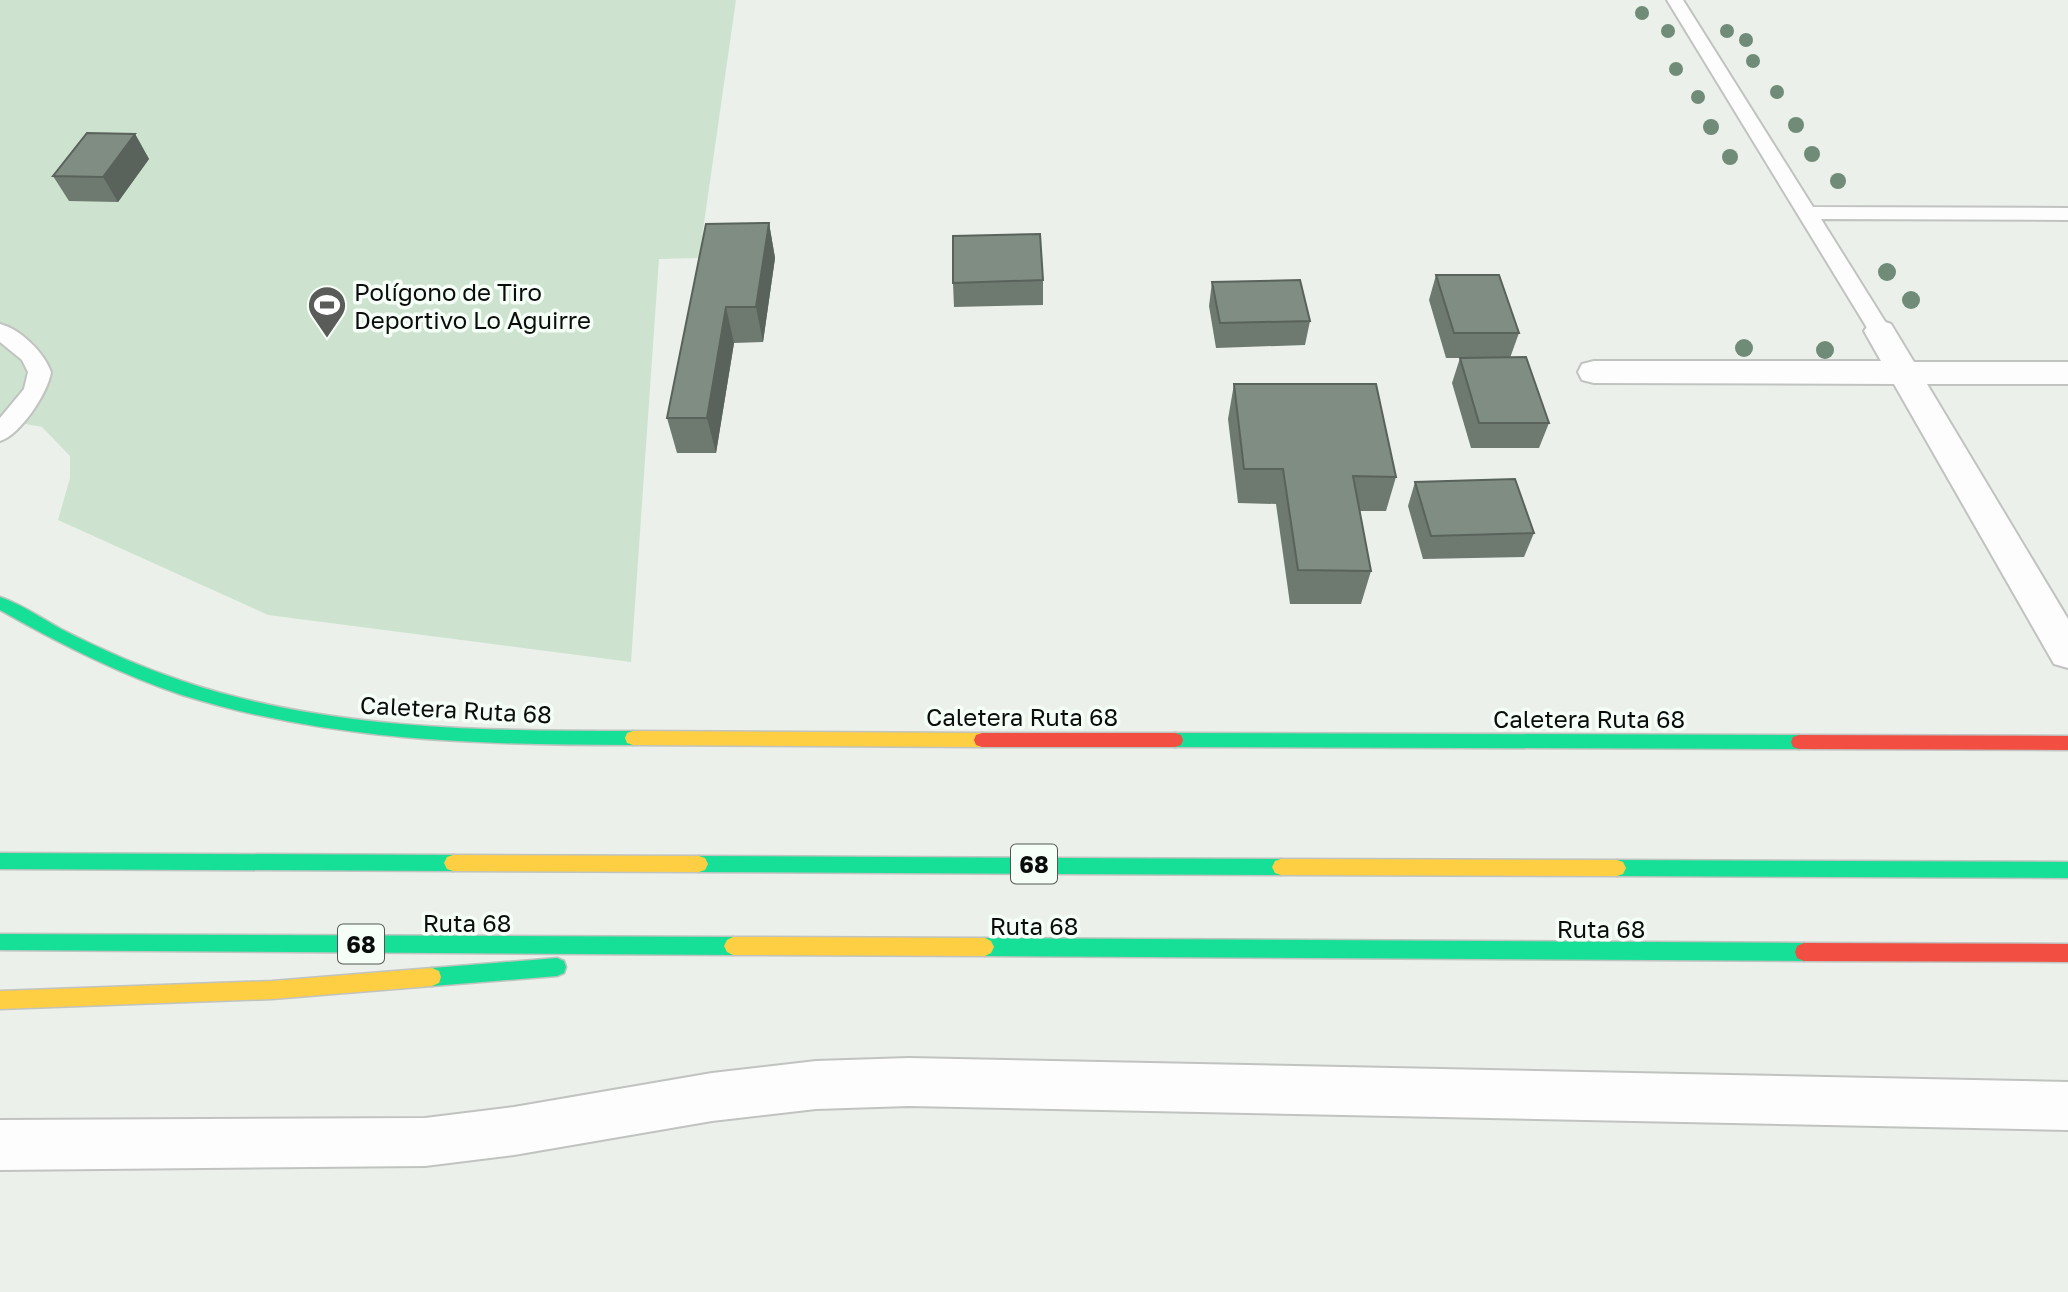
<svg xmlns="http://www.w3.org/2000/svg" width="2068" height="1292" viewBox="0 0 2068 1292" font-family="'Golos Text',sans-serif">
<rect width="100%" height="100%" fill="#ebf0eb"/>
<path fill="#cde3d0" d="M0 0H736L699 258 659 259 631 662 268 615 58 520 70 478V456L42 427 0 419Z"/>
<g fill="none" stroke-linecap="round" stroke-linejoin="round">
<g stroke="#c0c3c0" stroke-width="4">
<g id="lane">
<path d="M1667 0H1683L1813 207 2068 208V220L1821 219 1891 331 1888 336 1880 338 1872 336Z"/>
<path d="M0 324C20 329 44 352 51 372 48 393 20 435 0 441V418L24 389 28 372 22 360 0 342Z"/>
</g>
</g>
<g stroke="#c0c3c0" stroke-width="4">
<g id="street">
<path d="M1880 320 1891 324 1914 362H2068V384H1927L2068 619V668L2054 664 1894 384 1594 383 1582 380 1578 372 1582 364 1594 361H1881L1864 331 1869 324Z"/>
<path d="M909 1058 2068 1082V1130L909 1106 816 1109 712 1121 514 1155 425 1166 0 1170V1120L425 1118 514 1107 712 1073 816 1061Z"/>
</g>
</g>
<g stroke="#c0c3c0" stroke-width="3">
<g id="fast">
<path d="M0 597C21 604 41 618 61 629 100 649 141 667 182 681 327 730 482 731 633 731L639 733 641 738 639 743 633 745C480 745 329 741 182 695 119 674 58 643 0 610Z"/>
<path d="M1175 733 1799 735 1805 737 1807 742 1805 747 1799 749 1175 747 1169 745 1167 740 1169 735Z"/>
<path d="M0 853 453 855 459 857 462 863 459 869 453 871 0 869Z"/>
<path d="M699 856 1281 859 1287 861 1290 867 1287 873 1281 875 699 872 693 870 690 864 693 858Z"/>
<path d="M1617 860 2068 862V878L1617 876 1611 874 1608 868 1611 862Z"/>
<path d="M0 934 733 937 739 940 742 946 739 952 733 955 0 950Z"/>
<path d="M985 938 1804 943 1811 946 1813 952 1811 958 1804 961 985 956 979 953 976 947 979 941Z"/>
<path d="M557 958 564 961 566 967 564 973 557 976 432 986 425 983 423 977 425 971 432 968Z"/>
</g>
</g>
<g stroke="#c0c3c0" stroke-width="3">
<g id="slow">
<path d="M633 731 982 733 988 735 990 740 988 745 982 747 633 745 627 743 625 738 627 733Z"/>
<path d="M453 855 699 856 705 858 708 864 705 870 699 872 453 871 447 869 444 863 447 857Z"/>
<path d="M1281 859 1617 860 1623 862 1626 868 1623 874 1617 876 1281 875 1275 873 1272 867 1275 861Z"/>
<path d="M733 937 985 938 991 941 994 947 991 953 985 956 733 955 727 952 724 946 727 940Z"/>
<path d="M432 968 439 971 441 977 439 983 432 986 272 999 0 1009V991L272 981Z"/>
</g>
</g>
<g stroke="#c0c3c0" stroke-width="3">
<g id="jam">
<path d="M982 733H1175L1181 735 1183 740 1181 745 1175 747H982L976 745 974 740 976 735Z"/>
<path d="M1799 735 2068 736V750L1799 749 1793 747 1791 742 1793 737Z"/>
<path d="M1804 943 2068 944V962L1804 961 1797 958 1795 952 1797 946Z"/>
</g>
</g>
<use href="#lane" fill="#fcfdfc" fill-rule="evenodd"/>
<use href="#street" fill="#fcfdfc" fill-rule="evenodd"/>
<use href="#fast" fill="#16e098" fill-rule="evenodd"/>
<use href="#slow" fill="#ffcf43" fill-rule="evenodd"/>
<use href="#jam" fill="#f24e42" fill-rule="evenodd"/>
</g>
<g fill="#708b77">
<circle cx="1642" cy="13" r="7"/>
<circle cx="1668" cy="31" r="7"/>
<circle cx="1727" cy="31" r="7"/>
<circle cx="1746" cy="40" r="7"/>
<circle cx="1753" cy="61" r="7"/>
<circle cx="1676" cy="69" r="7"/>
<circle cx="1777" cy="92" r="7"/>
<circle cx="1698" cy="97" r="7"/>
<circle cx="1796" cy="125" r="8"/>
<circle cx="1711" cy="127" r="8"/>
<circle cx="1812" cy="154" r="8"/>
<circle cx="1730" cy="157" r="8"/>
<circle cx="1838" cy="181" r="8"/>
<circle cx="1887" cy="272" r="9"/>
<circle cx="1911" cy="300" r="9"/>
<circle cx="1744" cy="348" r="9"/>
<circle cx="1825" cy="350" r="9"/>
</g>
<g fill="#6e7970">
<path d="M135 134 149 159 118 202 69 201 53 176Z"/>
<path d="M769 223 775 258 763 342 734 343 716 453H677L667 418Z"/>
<path d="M1436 275 1519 333 1510 358 1549 423 1539 448H1471L1452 383 1460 358H1486H1446L1429 300Z"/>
<path d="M1043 280V305L954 307 953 283Z"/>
<path d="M1212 282 1310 321 1305 345 1216 348 1209 306Z"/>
<path d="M1234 384 1396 477 1386 511H1360L1371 571 1361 604H1290L1276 504 1238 503 1228 419Z"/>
<path d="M1415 482 1534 533 1524 557 1423 559 1408 506Z"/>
</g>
<g fill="#5a635b">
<path d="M135 134 149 159 118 202 103 177Z"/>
<path d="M769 223 775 258 763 342 756 307Z"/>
<path d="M726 307 734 343 716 453 707 418Z"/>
</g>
<g fill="#808d82" stroke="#5a635b" stroke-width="2">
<path d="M87 133 135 134 103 177 53 176Z"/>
<path d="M769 223 756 307H726L707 418H667L706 224Z"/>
<path d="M1040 234 1043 280 953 283V236Z"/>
<path d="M1436 275H1499L1519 333H1454Z"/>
<path d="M1300 280 1310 321 1220 323 1212 282Z"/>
<path d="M1526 357 1549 423H1479L1460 358Z"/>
<path d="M1234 384H1376L1396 477 1353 476 1371 571 1298 570 1283 469H1244Z"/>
<path d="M1515 479 1534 533 1431 536 1415 482Z"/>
</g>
<defs>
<g id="stadium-pin" transform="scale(2.0125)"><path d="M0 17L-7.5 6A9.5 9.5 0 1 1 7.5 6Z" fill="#595c59" stroke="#f6fff7"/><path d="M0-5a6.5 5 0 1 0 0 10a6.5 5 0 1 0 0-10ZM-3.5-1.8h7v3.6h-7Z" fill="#fff"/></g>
</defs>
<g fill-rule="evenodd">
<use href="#stadium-pin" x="327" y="305"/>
</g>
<g text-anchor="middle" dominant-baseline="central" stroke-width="7" stroke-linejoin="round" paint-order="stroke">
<g fill="#f6fff7" stroke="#515652" stroke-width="2">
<rect x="1011" y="844.5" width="46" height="39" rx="5"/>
<rect x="338" y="924.5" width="46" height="39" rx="5"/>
</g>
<g font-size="23" font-weight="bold" fill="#0a0d0b">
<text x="1034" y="864">68</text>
<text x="361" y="944">68</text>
</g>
<g font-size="24" fill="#0a0d0b" stroke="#f6fff7" text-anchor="start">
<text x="354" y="291">Polígono de Tiro<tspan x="354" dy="28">Deportivo Lo Aguirre</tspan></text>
</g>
<g font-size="24" fill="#0a0d0b" stroke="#f6fff7">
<text transform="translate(456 709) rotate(3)">Caletera Ruta 68</text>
<text x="1022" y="716">Caletera Ruta 68</text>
<text x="1589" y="718">Caletera Ruta 68</text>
<text x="467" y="922">Ruta 68</text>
<text x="1034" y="925">Ruta 68</text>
<text x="1601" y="928">Ruta 68</text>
</g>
</g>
</svg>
